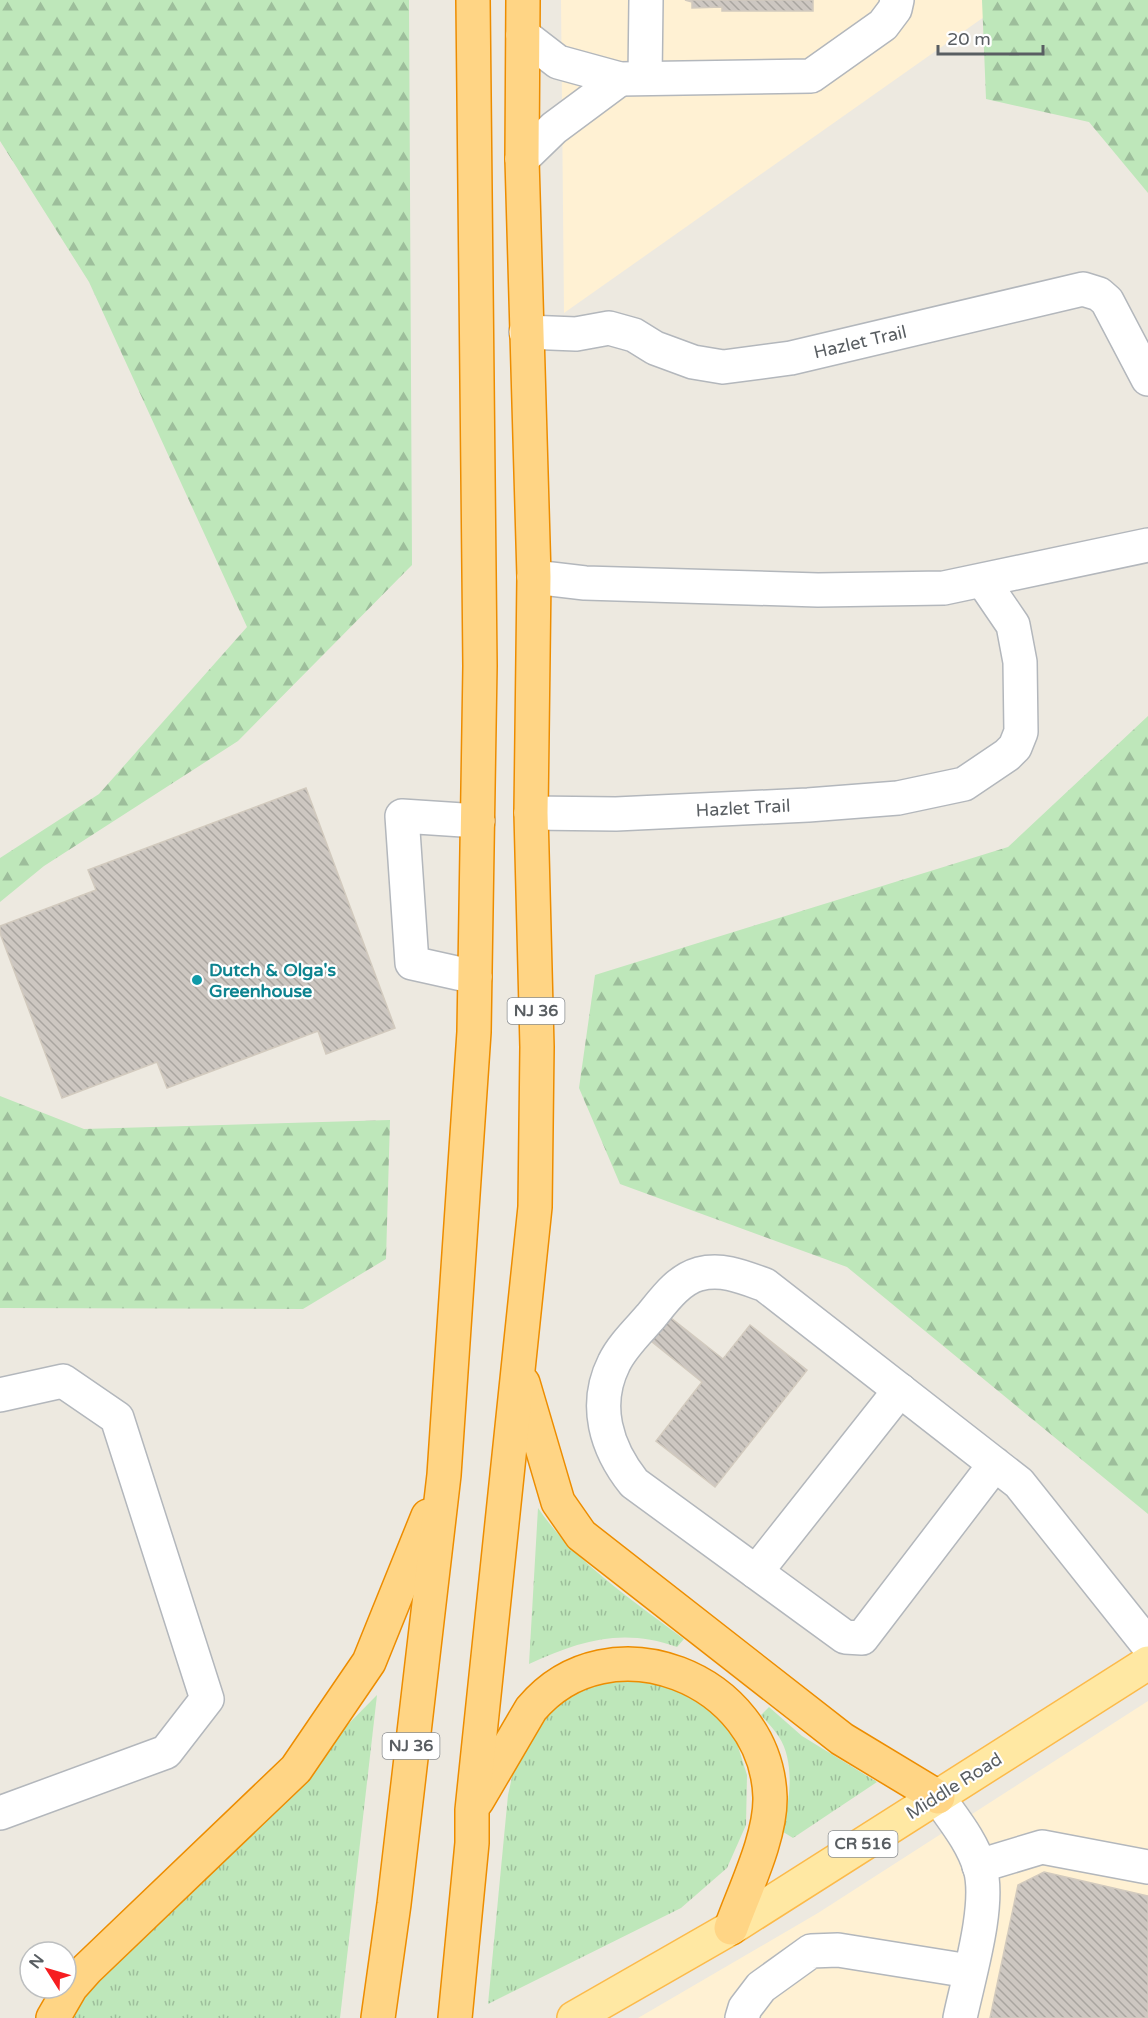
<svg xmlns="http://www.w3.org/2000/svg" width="1148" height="2018" viewBox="0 0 1148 2018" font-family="'Varela Round',sans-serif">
<defs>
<pattern id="grass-tufts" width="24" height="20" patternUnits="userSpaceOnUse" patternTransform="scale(1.5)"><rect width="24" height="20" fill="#bee7ba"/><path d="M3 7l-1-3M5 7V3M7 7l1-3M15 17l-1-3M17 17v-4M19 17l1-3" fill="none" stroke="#9dbe9b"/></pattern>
<pattern id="forest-firs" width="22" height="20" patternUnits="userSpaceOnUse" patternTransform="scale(1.5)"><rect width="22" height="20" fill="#bee7ba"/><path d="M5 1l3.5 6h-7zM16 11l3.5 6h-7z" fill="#9dbe9b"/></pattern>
<pattern id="building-back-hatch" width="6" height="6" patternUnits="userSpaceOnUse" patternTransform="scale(1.5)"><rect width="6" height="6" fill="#cdc7c1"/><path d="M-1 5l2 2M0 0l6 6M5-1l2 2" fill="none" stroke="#a9a5a0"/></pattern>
</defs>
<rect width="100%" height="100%" fill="#ede9e0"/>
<g fill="#fff1d3">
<path d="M561 0H982L984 17 564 313Z"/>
<path d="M1148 1701V2018H638L818 1913Z"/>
</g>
<g fill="url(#grass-tufts)">
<path d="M538 1508C575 1562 632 1600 684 1639L677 1647C622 1627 579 1641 529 1664Z"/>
<path d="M610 1682H660L700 1702 734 1734 747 1775 746 1825 727 1868 681 1908 488 2004 508 1795 517 1755 537 1720 569 1693Z"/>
<path d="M377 1695 340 2018H69L89 1987Z"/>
<path d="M769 1707 802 1736 877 1782 793 1838 780 1830C791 1805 795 1761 779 1737 774 1729 767 1722 761 1715Z"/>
</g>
<g fill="url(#forest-firs)">
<path d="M0 0H409L412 565 238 741 44 866 0 902V858L99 794 247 627 89 282 0 141Z"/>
<path d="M982 0H1148V193L1089 122 986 99Z"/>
<path d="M1148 716V1514L847 1267 620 1184 579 1088 595 975 1008 847Z"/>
<path d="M0 1096 84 1129 390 1120 386 1259 303 1309 0 1308Z"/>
</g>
<g fill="url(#building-back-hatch)" stroke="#d2cabe" stroke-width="1.5">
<path d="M685 0H813V11H722V7L692 8V2Z"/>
<path d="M306 788 395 1028 326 1054 318 1031 167 1088 157 1062 62 1098 0 933V926L96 890 88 870Z"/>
<path d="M666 1314 723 1359 750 1325 807 1370 715 1487 656 1441 702 1382 647 1338Z"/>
<path d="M1044 1872 1148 1896V2018H990L1018 1885Z"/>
</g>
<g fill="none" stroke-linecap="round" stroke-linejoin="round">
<g stroke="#b3b7bc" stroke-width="36">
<g id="minor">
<path d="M523 35 558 62 620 79 811 76 883 25 895 9 897 0"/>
<path d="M645 78 646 0"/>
<path d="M522 159 554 128 620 79"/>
<path d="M526 332 576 334 609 328 634 335 655 348 693 362 723 367 791 358 1083 289 1099 294 1107 301 1148 379"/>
<path d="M534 577 585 583 818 590 944 588 1148 545"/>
<path d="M531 813 616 814 808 805 898 798 964 784 1007 755 1015 747 1021 732 1020 662 1013 625 983 581"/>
<path d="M475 977 412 963 402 816 478 821"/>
<path d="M0 1395 63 1381 117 1418 207 1699 166 1752 0 1813"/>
<path d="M995 1464 862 1638 845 1637 634 1483C606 1448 593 1405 614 1363 622 1346 639 1330 651 1316 664 1300 678 1280 699 1274 723 1268 743 1277 765 1285L1019 1483 1148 1645"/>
<path d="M756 1572 900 1390"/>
<path d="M938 1797C953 1819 972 1841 980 1868 991 1905 968 1979 960 2018"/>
<path d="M979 1866 1042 1847 1148 1867"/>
<path d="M742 2018 745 2008 761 1987 811 1951 838 1950 969 1971"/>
</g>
</g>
<g stroke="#fcba4a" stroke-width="36">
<path id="major" d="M574 2018 731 1928 1148 1663"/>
</g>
<g stroke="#ed8d00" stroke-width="36">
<g id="highway">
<path d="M523 1383 558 1502 581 1535 842 1739 938 1797"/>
<path d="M477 1801 531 1709C609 1616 766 1678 770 1797 771 1837 745 1889 731 1928"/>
<path d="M53 2018 71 1987 87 1969 296 1769 369 1662 428 1516"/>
<path d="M378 2018 394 1904 444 1475 474 1032 480 666 473 0"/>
<path d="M455 2018 472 1843V1810L535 1207 537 1047 531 813 534 577 522 159 523 0"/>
</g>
</g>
<use href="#minor" stroke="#fff" stroke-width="33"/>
<use href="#major" stroke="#ffe8a3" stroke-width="33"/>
<use href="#highway" stroke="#ffd585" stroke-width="33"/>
</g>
<circle fill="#0f9aa8" stroke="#fff" stroke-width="2" cx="197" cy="980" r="6"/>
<g text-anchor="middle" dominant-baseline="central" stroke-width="4.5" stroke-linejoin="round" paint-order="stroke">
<g fill="#fff" stroke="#8b8e91" stroke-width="1.5">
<rect x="507.5" y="998" width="57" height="26" rx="4.5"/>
<rect x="382.5" y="1733" width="57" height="26" rx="4.5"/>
<rect x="828.5" y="1831" width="69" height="26" rx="4.5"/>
</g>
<g font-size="16" font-weight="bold" fill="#595e62">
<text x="536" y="1011">NJ 36</text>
<text x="411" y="1746">NJ 36</text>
<text x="863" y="1844">CR 516</text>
</g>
<g font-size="18" fill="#595e62" stroke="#fff">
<text transform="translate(860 342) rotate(-13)">Hazlet Trail</text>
<text transform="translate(743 808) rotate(-3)">Hazlet Trail</text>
<text transform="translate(954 1786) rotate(-32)">Middle Road</text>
</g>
<g font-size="18" font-weight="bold" fill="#0d838f" stroke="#fff" text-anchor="start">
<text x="209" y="970">Dutch &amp; Olga's<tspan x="209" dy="21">Greenhouse</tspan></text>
</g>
</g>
<g transform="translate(48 1970) rotate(307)"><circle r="28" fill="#ffffff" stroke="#bdbfc0" stroke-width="1.5"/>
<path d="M0-4.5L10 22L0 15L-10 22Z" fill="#f61d20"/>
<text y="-9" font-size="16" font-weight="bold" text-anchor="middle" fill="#595e62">N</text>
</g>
<path d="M938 45v9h105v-9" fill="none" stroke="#595e62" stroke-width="3"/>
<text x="947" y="45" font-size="18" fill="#595e62" stroke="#ffffff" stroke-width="4.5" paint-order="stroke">20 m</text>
</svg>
